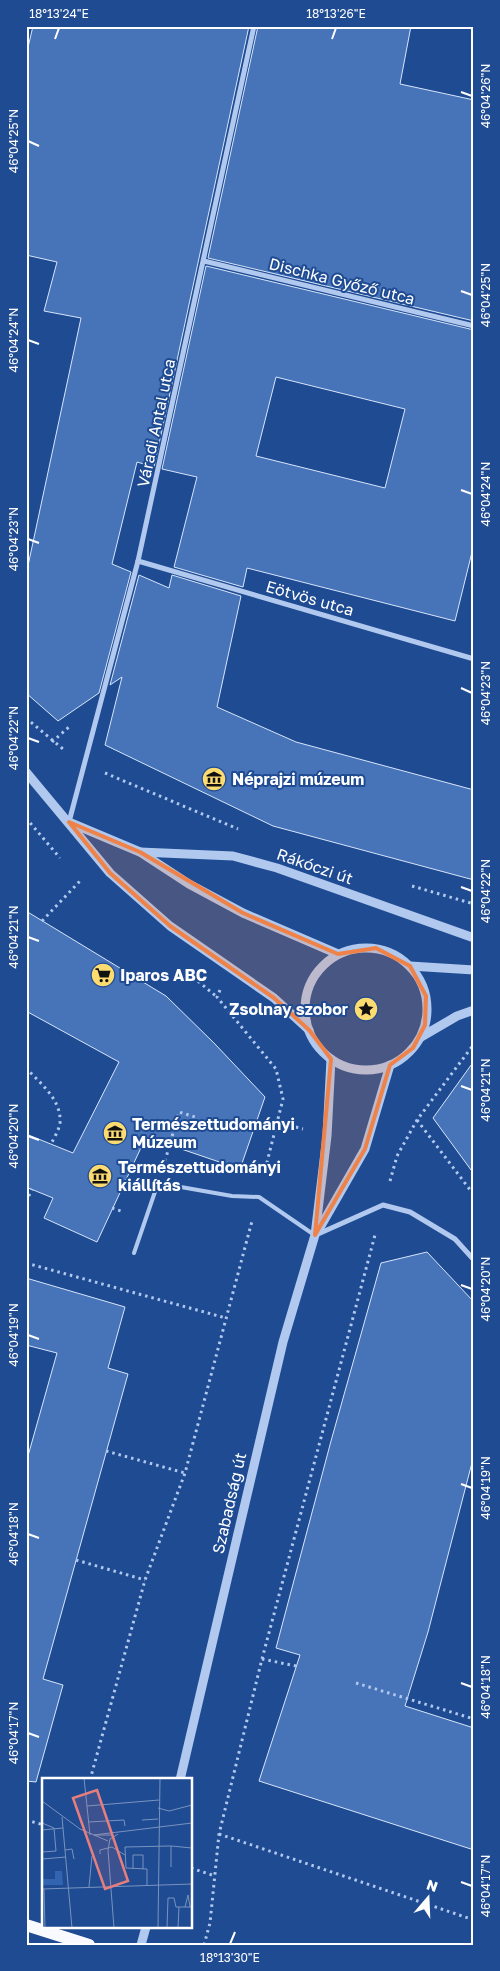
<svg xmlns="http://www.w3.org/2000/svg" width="500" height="1971" viewBox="0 0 500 1971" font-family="'Golos Text',sans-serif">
<rect width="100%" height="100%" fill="#1f4b93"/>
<g fill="#4774b9" stroke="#d7e5fa" fill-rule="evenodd">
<path d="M33 26H249L154 467 137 462 112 564 131 572 99 693 58 721 26 693V575L81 318 44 311 57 262 26 255V56Z"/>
<path d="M258 26H411L400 84 474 100V321L208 258Z"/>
<path d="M206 266 474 330V544L455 621 247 568 243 587 174 567 197 477 162 469ZM276 377 405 409 385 488 256 456Z"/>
<path d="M139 575 169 588 172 575 241 596 217 707 296 742 474 790V880L273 826 105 745 122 677 110 685Z"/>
<path d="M26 911 166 996 214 1043 265 1097 240 1169 146 1137 97 1242 44 1218 53 1198 26 1187V1134L73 1153 119 1062 26 1011Z"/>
<path d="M474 1061V1174L433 1118Z"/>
<path d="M427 1252 474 1302V1455L428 1632 405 1706 474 1728V1850L259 1781 300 1655 276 1648 331 1441 381 1263Z"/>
<path d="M26 1278 125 1307 108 1368 128 1374 43 1679 63 1685 36 1782 26 1781V1463L57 1353 26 1345Z"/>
</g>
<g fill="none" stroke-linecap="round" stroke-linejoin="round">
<g stroke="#b1c9ee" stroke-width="3" stroke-dasharray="2.5 4" stroke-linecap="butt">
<path d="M26 718 63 749"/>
<path d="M52 742 69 727"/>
<path d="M105 773 238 829"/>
<path d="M26 818 60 858"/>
<path d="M412 886 474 904"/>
<path d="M42 921 80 881"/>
<path d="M193 977 217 997"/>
<path d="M220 990 217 997 276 1069 283 1099 264 1174"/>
<path d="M26 1068C40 1083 62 1100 60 1123 59 1130 54 1138 51 1144"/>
<path d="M417 1120 474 1195"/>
<path d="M277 1122 303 1129"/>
<path d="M165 1161 179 1112 195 1117"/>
<path d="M390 1181 397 1156 417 1120 474 1044"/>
<path d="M26 1202 32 1189"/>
<path d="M112 1208 124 1212"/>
<path d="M26 1263 226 1318"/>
<path d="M106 1451 185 1473"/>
<path d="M76 1560 145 1580"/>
<path d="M262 1659 296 1666"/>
<path d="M356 1683 474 1719"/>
<path d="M90 1780 145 1580 185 1473 252 1221"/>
<path d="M26 1820 44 1825"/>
<path d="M219 1834 474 1920"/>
<path d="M191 1868 215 1876"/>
<path d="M204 1945 210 1923 219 1834 262 1659 375 1235"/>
</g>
<path stroke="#b1c9ee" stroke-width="4" d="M134 1253 158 1183 232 1196 259 1197 313 1234"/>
<g stroke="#b1c9ee" stroke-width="5">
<path d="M204 261 474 326"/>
<path d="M138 561 474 659"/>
<path d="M69 822 138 561 254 26"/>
<path d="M318 1234 383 1205 410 1212 455 1239 474 1260"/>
</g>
<g stroke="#b1c9ee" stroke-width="9">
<path d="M26 772 110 873 170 926 274 998 309 1030"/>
<path d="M71 823 140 852 189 884 243 913 338 954"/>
<path d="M140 852 233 856 277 868 474 938"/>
<circle cx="366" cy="1009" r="61"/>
<path d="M410 966 474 970"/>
<path d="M421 1037 457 1016 474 1010"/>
<path d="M318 1231 365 1149 390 1065"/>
<path d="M180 1780 283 1342 315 1235 327 1136 331 1059"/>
<path d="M141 1945 146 1927"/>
</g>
<path stroke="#f8faff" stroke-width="12" d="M26 1925 89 1945"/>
</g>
<path fill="#ee8249" fill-opacity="0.2" stroke="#ee8249" stroke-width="4" stroke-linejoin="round" d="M69 822 140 852 243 913 338 954 376 948 410 966 426 996 425 1025 413 1048 390 1065 365 1149 315 1235 331 1059 309 1030 274 998 170 926 110 873Z"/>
<path fill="none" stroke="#fff" stroke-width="2" d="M55 39 59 28M332 39 336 28M461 92 472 96M28 141 39 146M461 291 472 295M28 340 39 344M461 490 472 494M28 539 39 543M461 688 472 693M28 738 39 742M461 887 472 891M28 937 39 941M461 1086 472 1090M28 1136 39 1140M461 1285 472 1289M28 1335 39 1339M461 1484 472 1488M28 1534 39 1538M461 1683 472 1687M28 1733 39 1737M461 1882 472 1886M230 1944 235 1932"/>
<defs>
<g id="museum-disc" transform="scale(1.25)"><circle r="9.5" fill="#fcdb70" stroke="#1f4b93"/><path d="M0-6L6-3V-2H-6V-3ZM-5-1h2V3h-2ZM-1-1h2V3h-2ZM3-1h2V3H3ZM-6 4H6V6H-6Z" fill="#111"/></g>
<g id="supermarket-disc" transform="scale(1.25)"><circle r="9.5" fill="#fcdb70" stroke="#1f4b93"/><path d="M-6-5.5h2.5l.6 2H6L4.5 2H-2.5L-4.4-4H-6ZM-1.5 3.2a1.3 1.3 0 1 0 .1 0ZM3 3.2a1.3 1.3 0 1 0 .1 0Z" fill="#111"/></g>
<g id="sight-disc" transform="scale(1.25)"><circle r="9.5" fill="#fcdb70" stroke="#1f4b93"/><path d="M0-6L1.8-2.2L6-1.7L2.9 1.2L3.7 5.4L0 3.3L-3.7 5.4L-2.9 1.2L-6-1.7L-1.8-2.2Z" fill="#111"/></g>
</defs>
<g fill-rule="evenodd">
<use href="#museum-disc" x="214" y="779"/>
<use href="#supermarket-disc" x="103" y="975"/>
<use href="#sight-disc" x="366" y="1009"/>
<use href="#museum-disc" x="115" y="1133"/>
<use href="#museum-disc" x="100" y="1176"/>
</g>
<g text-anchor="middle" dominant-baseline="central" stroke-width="4" stroke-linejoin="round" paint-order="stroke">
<g font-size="16" fill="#fff" stroke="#1f4b93">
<text transform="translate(342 281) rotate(14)">Dischka Győző utca</text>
<text transform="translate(156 423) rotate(-78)">Váradi Antal utca</text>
<text transform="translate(310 598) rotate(16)">Eötvös utca</text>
<text transform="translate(315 866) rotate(19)">Rákóczi út</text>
<text transform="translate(229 1503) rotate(-77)">Szabadság út</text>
</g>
<g font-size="16" font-weight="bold" fill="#fff" stroke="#1f4b93" text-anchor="start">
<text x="232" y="779">Néprajzi múzeum</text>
<text x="120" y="975">Iparos ABC</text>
<text x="348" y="1009" text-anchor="end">Zsolnay szobor</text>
<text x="132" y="1124">Természettudományi<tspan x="132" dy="18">Múzeum</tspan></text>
<text x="118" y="1167">Természettudományi<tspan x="118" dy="18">kiállítás</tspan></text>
</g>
</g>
<g transform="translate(42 1778)">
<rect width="150" height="150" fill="#1f4b93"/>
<path d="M13 93H20L21 107H0V101H13Z" fill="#3264b0"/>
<path fill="none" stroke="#7993be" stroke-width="1" d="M42 0 48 57M0 23 38 51 66 63M45 28 117 22M116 30 127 33 150 27M20 39 30 150M100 42 116 41M47 44 82 42 83 48M0 45 12 50 14 73 0 74M0 52 21 50M52 57 150 45M52 57H71M129 68 150 70M23 72 30 71 32 81M58 76V72L70 69 83 77M0 81 24 79M91 91V77H101V91M105 107V91L84 90 83 69 129 68V89M47 109 50 78M0 111 150 106M2 111 3 150M143 129 146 117 148 129M72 150 66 72 68 61 76 56M116 150 118 0M125 150 126 120H132L134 129H150M136 150 137 129"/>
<path fill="#e67e7e" fill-opacity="0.15" stroke="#e67e7e" stroke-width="2.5" d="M55 12 86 103 63 111 31 20Z"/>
<rect width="150" height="150" fill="none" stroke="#fff" stroke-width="2.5"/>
</g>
<rect width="500" height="1971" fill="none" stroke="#1f4b93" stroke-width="55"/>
<g transform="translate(428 1898) rotate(19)" stroke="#1f4b93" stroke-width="4" paint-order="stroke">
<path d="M0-4L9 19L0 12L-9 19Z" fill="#ffffff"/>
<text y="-8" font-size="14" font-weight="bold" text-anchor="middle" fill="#ffffff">N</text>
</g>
<rect x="28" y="28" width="444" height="1916" fill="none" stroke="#fff" stroke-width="2"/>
<g font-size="12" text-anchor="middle" fill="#fff">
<text x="59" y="18">18°13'24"E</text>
<text x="336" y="18">18°13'26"E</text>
<text transform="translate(486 96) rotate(-90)" y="4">46°04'26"N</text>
<text transform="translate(14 141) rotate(-90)" y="4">46°04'25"N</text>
<text transform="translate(486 295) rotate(-90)" y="4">46°04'25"N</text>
<text transform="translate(14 340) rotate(-90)" y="4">46°04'24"N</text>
<text transform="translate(486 494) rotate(-90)" y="4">46°04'24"N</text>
<text transform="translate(14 539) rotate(-90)" y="4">46°04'23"N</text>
<text transform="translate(486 693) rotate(-90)" y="4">46°04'23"N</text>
<text transform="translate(14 738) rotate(-90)" y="4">46°04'22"N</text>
<text transform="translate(486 891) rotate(-90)" y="4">46°04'22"N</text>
<text transform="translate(14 937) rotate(-90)" y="4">46°04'21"N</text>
<text transform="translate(486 1090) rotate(-90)" y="4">46°04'21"N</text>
<text transform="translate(14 1136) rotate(-90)" y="4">46°04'20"N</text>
<text transform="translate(486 1289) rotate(-90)" y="4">46°04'20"N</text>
<text transform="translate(14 1335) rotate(-90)" y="4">46°04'19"N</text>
<text transform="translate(486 1488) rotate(-90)" y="4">46°04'19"N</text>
<text transform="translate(14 1534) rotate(-90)" y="4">46°04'18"N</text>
<text transform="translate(486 1687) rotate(-90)" y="4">46°04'18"N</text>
<text transform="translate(14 1733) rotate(-90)" y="4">46°04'17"N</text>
<text transform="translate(486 1886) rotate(-90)" y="4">46°04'17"N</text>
<text x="230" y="1962">18°13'30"E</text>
</g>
</svg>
